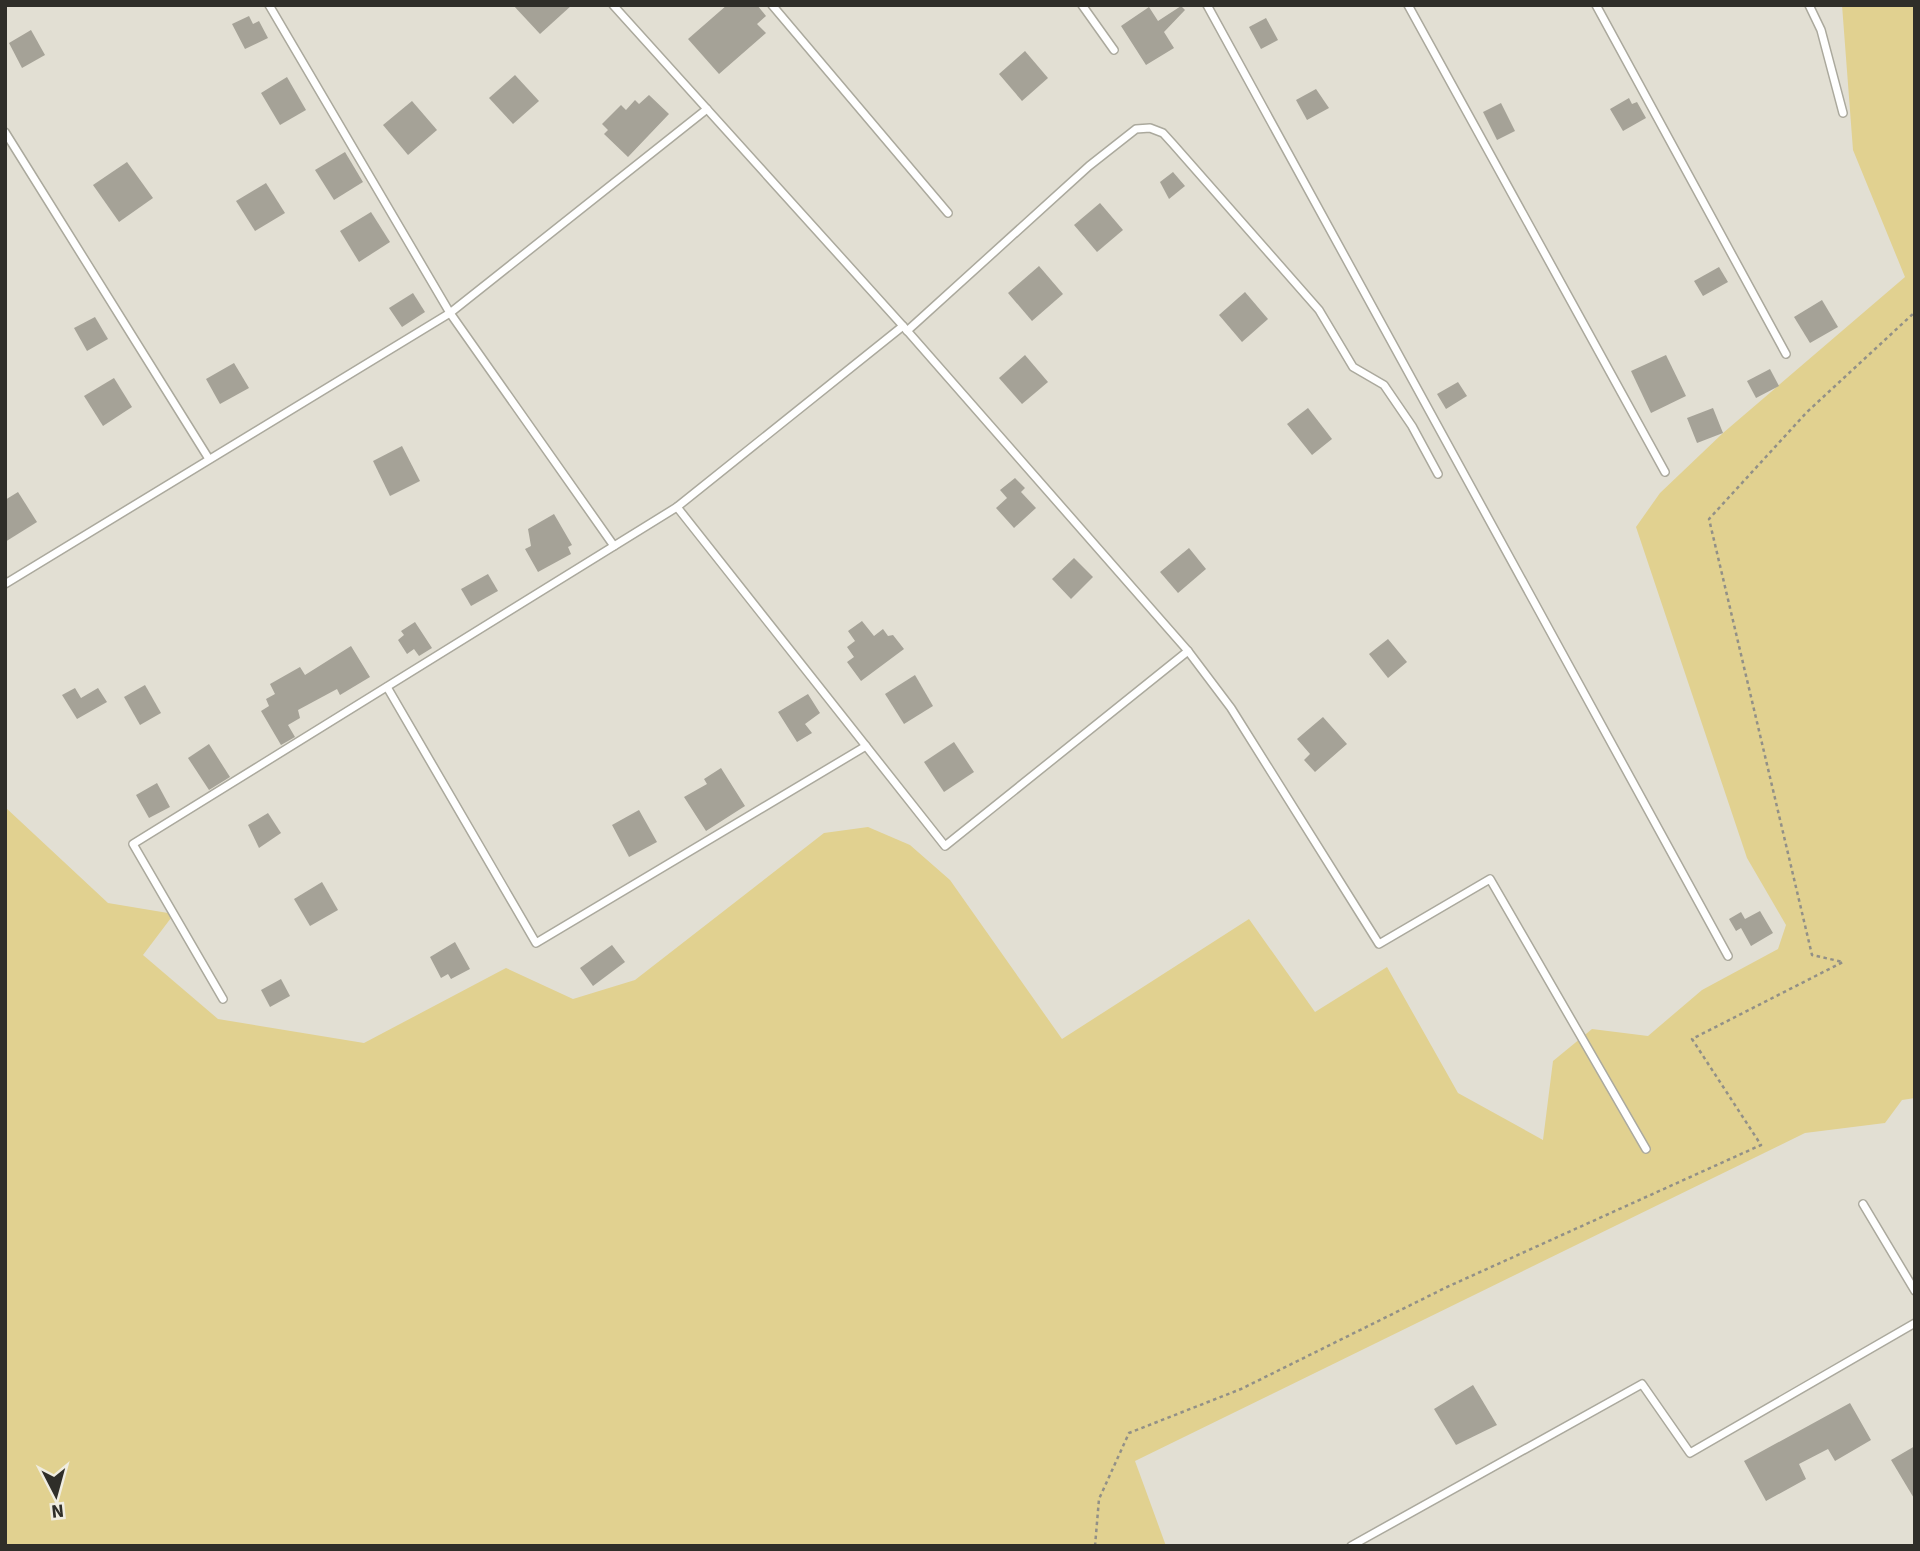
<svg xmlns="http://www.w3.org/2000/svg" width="1920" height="1551" viewBox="0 0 1920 1551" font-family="'Source Sans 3',sans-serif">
<rect width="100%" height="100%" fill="#e2dfd3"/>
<path fill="#e1d190" d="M1842 5H1915V1098L1902 1100 1885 1123 1805 1133 1135 1461 1166 1546H5V807L108 903 174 914 143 955 218 1019 364 1043 506 968 573 999 635 980 824 833 868 827 910 845 950 880 1062 1039 1249 919 1315 1012 1387 967 1458 1093 1543 1140 1553 1061 1592 1029 1648 1036 1702 990 1778 949 1786 925 1747 858 1636 527 1660 493 1723 433 1905 277 1853 150Z"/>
<g fill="#a5a297">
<path d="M513 5H572L540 34Z"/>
<path d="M727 5H757L766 16 757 24 766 33 719 74 688 39Z"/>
<path d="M1181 6 1185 10 1164 32 1174 48 1146 65 1121 26 1149 7 1158 21Z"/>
<path d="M249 16 253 24 259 21 268 38 245 49 232 24Z"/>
<path d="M1266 18 1278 40 1261 49 1249 27Z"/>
<path d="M31 30 45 55 22 68 9 43Z"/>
<path d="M1025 51 1048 78 1022 101 999 74Z"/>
<path d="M515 75 539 101 513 124 489 98Z"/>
<path d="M287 77 306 110 280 125 261 93Z"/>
<path d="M1316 89 1329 108 1307 120 1296 100Z"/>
<path d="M649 95 669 114 628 157 604 134 608 130 602 124 621 105 626 110 635 100 639 104Z"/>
<path d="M1629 98 1632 104 1637 102 1646 118 1623 131 1610 109Z"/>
<path d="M412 101 437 130 408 155 383 125Z"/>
<path d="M1501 103 1515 131 1497 140 1483 112Z"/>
<path d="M345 152 363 182 334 200 315 170Z"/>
<path d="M127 162 153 198 119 222 93 185Z"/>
<path d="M1173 172 1185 186 1169 199 1160 182Z"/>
<path d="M266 183 285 213 255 231 236 201Z"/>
<path d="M1100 203 1123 230 1097 252 1074 225Z"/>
<path d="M371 212 390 242 359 262 340 231Z"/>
<path d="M1039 266 1063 294 1032 321 1008 293Z"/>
<path d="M1719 267 1728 282 1703 296 1694 281Z"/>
<path d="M1245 292 1268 319 1242 342 1219 315Z"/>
<path d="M413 293 425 312 402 327 389 308Z"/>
<path d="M1822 300 1838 327 1810 343 1794 317Z"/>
<path d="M95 317 108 339 87 351 74 328Z"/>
<path d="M1025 355 1048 382 1022 404 999 378Z"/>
<path d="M1666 355 1686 396 1651 413 1631 371Z"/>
<path d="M234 363 249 388 220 404 206 379Z"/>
<path d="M1770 369 1779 386 1756 398 1747 381Z"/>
<path d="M114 378 132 407 103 426 84 396Z"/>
<path d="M1458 382 1467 396 1446 409 1437 394Z"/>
<path d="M1308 408 1332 439 1312 455 1287 424Z"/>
<path d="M1713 408 1723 433 1697 443 1687 418Z"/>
<path d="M402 446 420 481 390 496 373 461Z"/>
<path d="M1015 478 1025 488 1021 492 1036 508 1014 528 996 508 1007 498 1000 490Z"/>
<path d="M18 492 37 522 5 542V500Z"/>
<path d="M554 514 572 545 568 547 571 554 538 572 525 549 531 546 528 529Z"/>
<path d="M1189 548 1206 569 1178 593 1160 572Z"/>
<path d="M1074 558 1093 577 1071 599 1052 579Z"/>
<path d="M488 574 498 591 471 606 461 589Z"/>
<path d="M862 621 874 636 883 629 888 636 893 635 904 649 861 681 847 662 854 657 847 647 855 641 848 631Z"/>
<path d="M415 622 432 648 419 656 414 649 407 654 398 640 404 635 401 631Z"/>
<path d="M1388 639 1407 662 1388 678 1369 654Z"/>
<path d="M351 646 370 677 340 695 337 689 298 710 300 718 288 725 295 737 281 745 261 711 269 706 266 699 275 694 270 684 300 667 305 675Z"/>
<path d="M915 675 933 706 904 724 885 694Z"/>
<path d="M145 685 161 713 140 725 124 697Z"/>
<path d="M75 688 81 698 98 688 107 702 77 719 62 695Z"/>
<path d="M808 694 820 713 805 724 812 733 797 742 778 712Z"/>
<path d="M1323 717 1347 744 1315 772 1304 760 1310 754 1297 739Z"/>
<path d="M954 742 974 772 944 792 924 762Z"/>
<path d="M209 744 230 777 209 790 188 758Z"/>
<path d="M721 768 745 806 706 831 684 797 707 784 704 779Z"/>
<path d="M157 783 170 807 149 818 136 795Z"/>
<path d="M639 810 657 842 629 857 612 825Z"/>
<path d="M268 813 281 833 259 848 248 825Z"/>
<path d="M322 882 338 910 310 926 294 899Z"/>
<path d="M1760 911 1773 933 1751 946 1741 928 1736 931 1729 919 1741 912 1745 919Z"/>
<path d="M455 942 470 969 451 979 448 974 441 978 430 957Z"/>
<path d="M612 945 625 962 593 986 580 968Z"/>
<path d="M281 979 290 996 270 1007 261 990Z"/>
<path d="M1473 1385 1497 1425 1456 1445 1434 1409Z"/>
<path d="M1850 1403 1871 1440 1835 1461 1828 1449 1799 1464 1806 1479 1766 1501 1744 1461Z"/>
<path d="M1915 1446V1500L1891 1460Z"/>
</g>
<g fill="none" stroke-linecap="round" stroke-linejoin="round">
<g stroke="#aba99d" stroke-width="10">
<g id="lane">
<path d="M269 5 450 313 614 546"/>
<path d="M613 5 903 326 1188 651 1231 708 1379 944 1490 879 1646 1149"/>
<path d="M772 5 948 213"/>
<path d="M1082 5 1114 50"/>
<path d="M1207 5 1728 956"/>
<path d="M1408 5 1665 472"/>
<path d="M1596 5 1786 354"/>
<path d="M1809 5 1821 30 1843 113"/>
<path d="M5 132 209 459"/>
<path d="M907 331 1089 166 1136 129 1150 128 1163 133 1173 144 1319 310 1353 367 1384 385 1412 426 1438 474"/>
<path d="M677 507 945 846 1188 651"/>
<path d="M5 584 450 313 707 109"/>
<path d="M387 687 536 943 866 746"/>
<path d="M223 999 133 844 677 507 903 326"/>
<path d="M1863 1204 1915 1291"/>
<path d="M1351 1546 1642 1384 1690 1453 1915 1323"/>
</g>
</g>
<path stroke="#929087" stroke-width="2.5" stroke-dasharray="3.5 3.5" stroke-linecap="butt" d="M1095 1546 1099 1499 1129 1433 1241 1389 1447 1287 1761 1145 1692 1039 1843 962 1812 955 1709 519 1807 412 1915 312"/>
<use href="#lane" stroke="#fff" stroke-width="7"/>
</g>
<rect width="1920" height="1551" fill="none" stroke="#2f2e29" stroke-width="14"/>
<g transform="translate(56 1495) rotate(174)" stroke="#f0ede0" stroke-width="5" paint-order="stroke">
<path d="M0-5L12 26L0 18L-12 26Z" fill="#2f2e29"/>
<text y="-10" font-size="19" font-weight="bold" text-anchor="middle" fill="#2f2e29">N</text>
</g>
</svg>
